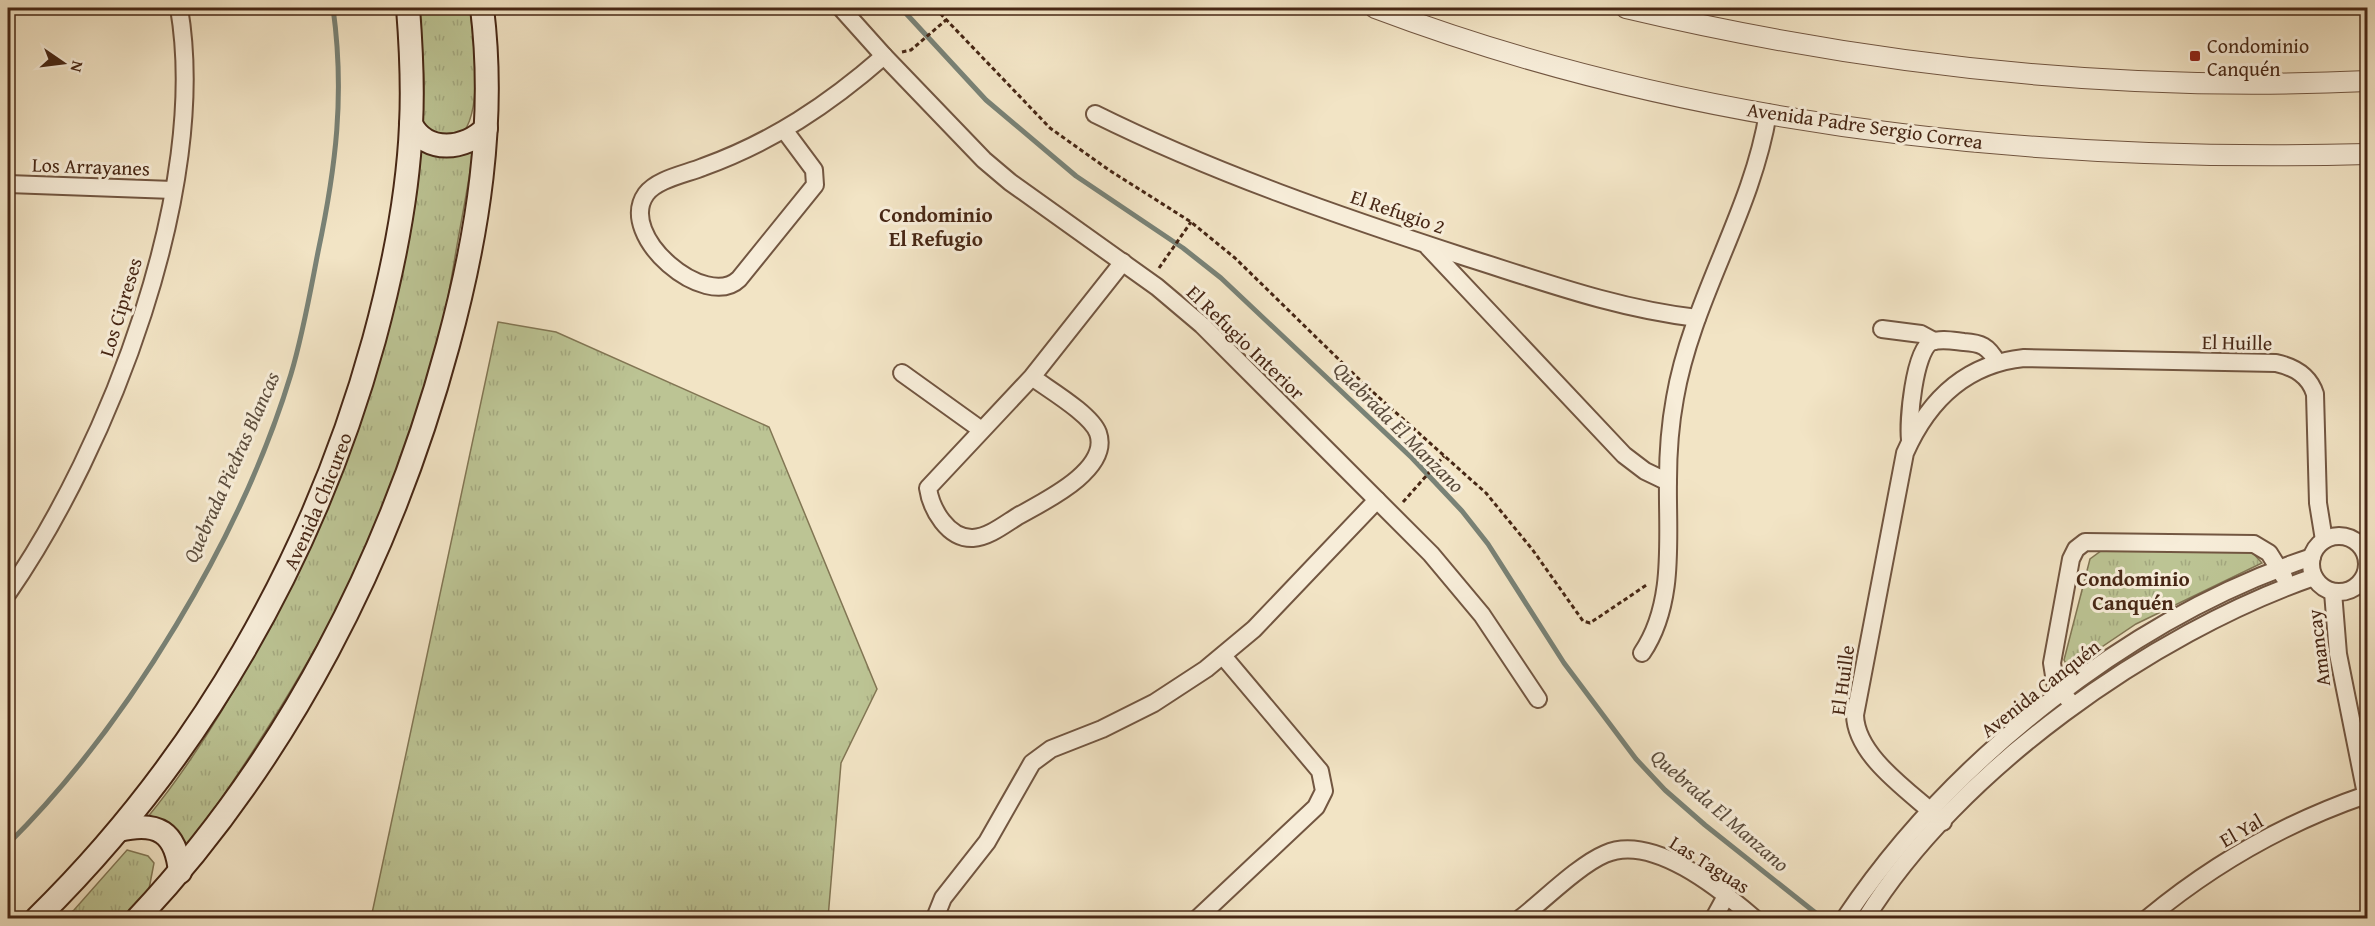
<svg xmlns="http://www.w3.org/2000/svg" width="2375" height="926" viewBox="0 0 2375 926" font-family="'Gentium Book Plus',serif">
<defs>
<pattern id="grass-tufts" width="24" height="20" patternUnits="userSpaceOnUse" patternTransform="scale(1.5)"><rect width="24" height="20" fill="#bcc494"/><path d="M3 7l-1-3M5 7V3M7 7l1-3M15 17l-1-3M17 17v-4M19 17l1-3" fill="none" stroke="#a3a87f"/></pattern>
</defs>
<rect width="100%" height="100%" fill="#f2e4c5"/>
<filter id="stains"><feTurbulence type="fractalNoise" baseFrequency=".00333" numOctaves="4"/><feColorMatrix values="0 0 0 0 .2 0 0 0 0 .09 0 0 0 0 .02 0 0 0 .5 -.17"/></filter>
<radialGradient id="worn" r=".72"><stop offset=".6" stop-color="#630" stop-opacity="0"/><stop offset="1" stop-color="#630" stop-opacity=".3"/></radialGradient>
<g fill="url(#grass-tufts)" stroke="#827654" stroke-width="1.5">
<path d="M420 8H470C473 41 486 119 456 140L422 128 424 83Z"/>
<path d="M421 146C435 152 459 160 473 151 468 189 460 226 454 263 446 309 439 353 425 397 375 560 287 708 188 846L179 834 147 818C192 763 229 702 262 639 323 527 366 422 396 298 408 249 419 197 421 146Z"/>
<path d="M498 322 556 332 769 427 877 689 841 763 828 918H371Z"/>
<path d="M2105 548 2250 550 2262 563 2136 624 2069 669 2064 660 2090 559Z"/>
<path d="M127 850 148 856 154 863 148 894 123 918H62L74 910Z"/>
</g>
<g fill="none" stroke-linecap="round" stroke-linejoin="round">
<g stroke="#798276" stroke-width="5">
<path d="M901 8 986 100 1076 176 1183 248 1221 278 1412 458 1462 511 1488 544 1564 663 1636 759 1665 790 1705 825 1822 918"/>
<path d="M8 844C128 725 242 536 291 374 303 334 310 293 318 252 336 167 345 94 333 8"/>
</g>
<g stroke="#725641" stroke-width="20">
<g id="minor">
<path d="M841 8 884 56 984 160 1010 182 1157 287 1202 325 1431 554 1482 615 1538 699"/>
<path d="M1095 114C1214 173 1342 217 1468 258 1544 282 1618 309 1697 318"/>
<path d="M785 131 814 170 815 185 739 279C706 311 616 236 646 194 657 179 686 174 703 167 772 142 828 105 884 56"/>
<path d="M8 184 173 190"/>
<path d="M1428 247 1624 455 1645 471 1668 482"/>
<path d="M1882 329 1921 334 1934 341"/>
<path d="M902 373 980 429"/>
<path d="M1032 377C1048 389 1091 414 1098 433 1111 470 1043 502 1018 516 1005 524 989 537 973 538 948 539 931 509 928 488L1032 377 1123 262"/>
<path d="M1910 440C1908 421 1914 352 1931 342 1941 338 1954 341 1964 342 1981 343 1988 346 1997 362"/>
<circle cx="2339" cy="564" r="28"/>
<path d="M2333 592 2338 654 2368 804"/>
<path d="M8 593C109 447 210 188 179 8"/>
<path d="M1642 653C1676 603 1667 537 1668 480 1668 453 1670 425 1675 398 1692 299 1752 212 1768 113"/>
<path d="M2070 702 2055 682 2052 663 2071 559 2076 549 2085 542 2254 544 2269 553 2284 577"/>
<path d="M1943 822C1914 794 1856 758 1855 715L1905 453C1928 401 1965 364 2024 358L2276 363C2294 367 2309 375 2315 394L2318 503 2324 540"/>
<path d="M935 918 943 898 987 842 1032 763 1051 749 1102 729 1154 703 1206 669 1254 629 1377 500"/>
<path d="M1198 918 1316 807 1324 791 1320 771 1223 656"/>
<path d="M1521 918C1544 900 1579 865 1605 854 1652 833 1720 889 1754 918"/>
<path d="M1714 918 1726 896"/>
<path d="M1845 918C1951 760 2131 617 2312 557"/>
<path d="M1866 918C1957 771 2152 633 2314 577"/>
<path d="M2148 918C2212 865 2287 822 2366 795"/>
</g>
</g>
<g stroke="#725641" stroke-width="22">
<g id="tertiary">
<path d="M1375 8C1690 127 2033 163 2368 154"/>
<path d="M1626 8C1871 66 2115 93 2368 81"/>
</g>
</g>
<g stroke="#472715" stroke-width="26">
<g id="secondary">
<path d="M411 124C426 154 466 150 486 128"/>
<path d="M119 830C158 821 176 832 180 872"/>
<path id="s1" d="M37 918C198 760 314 558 374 340 393 270 408 197 411 125 413 86 411 46 408 8"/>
<path d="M138 918C288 758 391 556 448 345 478 235 496 121 482 8"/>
</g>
</g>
<g stroke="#472715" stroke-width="3" stroke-dasharray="4.5 3" stroke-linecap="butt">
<path d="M935 8 1050 128 1109 170 1191 222 1235 258 1365 385 1486 493 1532 549 1583 621 1590 623 1648 584"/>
<path d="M902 52 911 50 946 20"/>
<path d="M1159 268 1191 222"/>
<path d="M1403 502 1444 456"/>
</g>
<use href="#minor" stroke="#f7edd9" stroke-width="16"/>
<use href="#tertiary" stroke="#f7edd9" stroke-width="20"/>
<use href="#secondary" stroke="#f7edd9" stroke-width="22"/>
</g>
<rect fill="#8f2418" stroke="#f7edd9" stroke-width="2" x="2189" y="50" width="12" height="12" rx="3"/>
<g text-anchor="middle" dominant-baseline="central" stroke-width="6" stroke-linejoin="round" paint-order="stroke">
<g font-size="20" fill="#472715" stroke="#f7edd9" text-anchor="start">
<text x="2207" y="45">Condominio<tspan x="2207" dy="23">Canquén</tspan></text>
</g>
<g font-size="20" fill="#472715" stroke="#f7edd9">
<text transform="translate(1865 125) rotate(8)">Avenida Padre Sergio Correa</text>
<text transform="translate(91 166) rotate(2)">Los Arrayanes</text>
<text transform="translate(1398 211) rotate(19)">El Refugio 2</text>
<text transform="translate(120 307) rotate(-73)">Los Cipreses</text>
<text transform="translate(1246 342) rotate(44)">El Refugio Interior</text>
<text transform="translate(2237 342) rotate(1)">El Huille</text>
<text stroke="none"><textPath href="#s1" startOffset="506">Avenida Chicureo</textPath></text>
<text transform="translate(2318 648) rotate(-97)">Amancay</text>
<text transform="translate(1842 680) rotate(-82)">El Huille</text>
<text transform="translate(2040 688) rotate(-38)">Avenida Canquén</text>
<text transform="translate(2241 830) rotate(-30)">El Yal</text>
<text transform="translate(1710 864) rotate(32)">Las Taguas</text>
</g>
<g font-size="21" font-weight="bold" fill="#472715" stroke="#f7edd9">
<text x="936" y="214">Condominio<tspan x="936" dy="24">El Refugio</tspan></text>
<text x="2133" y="578">Condominio<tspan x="2133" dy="24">Canquén</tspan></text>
</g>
<g font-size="21" font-style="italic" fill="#5c4d3d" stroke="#f7edd9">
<text transform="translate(1399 427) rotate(45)">Quebrada El Manzano</text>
<text transform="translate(231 467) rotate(-66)">Quebrada Piedras Blancas</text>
<text transform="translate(1720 810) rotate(41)">Quebrada El Manzano</text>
</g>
</g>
<rect width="2375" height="926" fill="none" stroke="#f2e4c5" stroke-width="30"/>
<rect x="9" y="9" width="2357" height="908" fill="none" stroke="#472715" stroke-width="3"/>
<rect x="15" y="15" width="2345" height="896" fill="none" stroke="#472715" stroke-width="1.5"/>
<g transform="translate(63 63) rotate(104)" stroke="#f7edd9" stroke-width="4.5" paint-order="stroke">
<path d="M0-4.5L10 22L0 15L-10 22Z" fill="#472715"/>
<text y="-9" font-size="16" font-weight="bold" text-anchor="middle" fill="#472715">N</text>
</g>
<rect width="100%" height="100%" filter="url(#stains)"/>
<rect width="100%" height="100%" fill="url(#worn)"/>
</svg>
